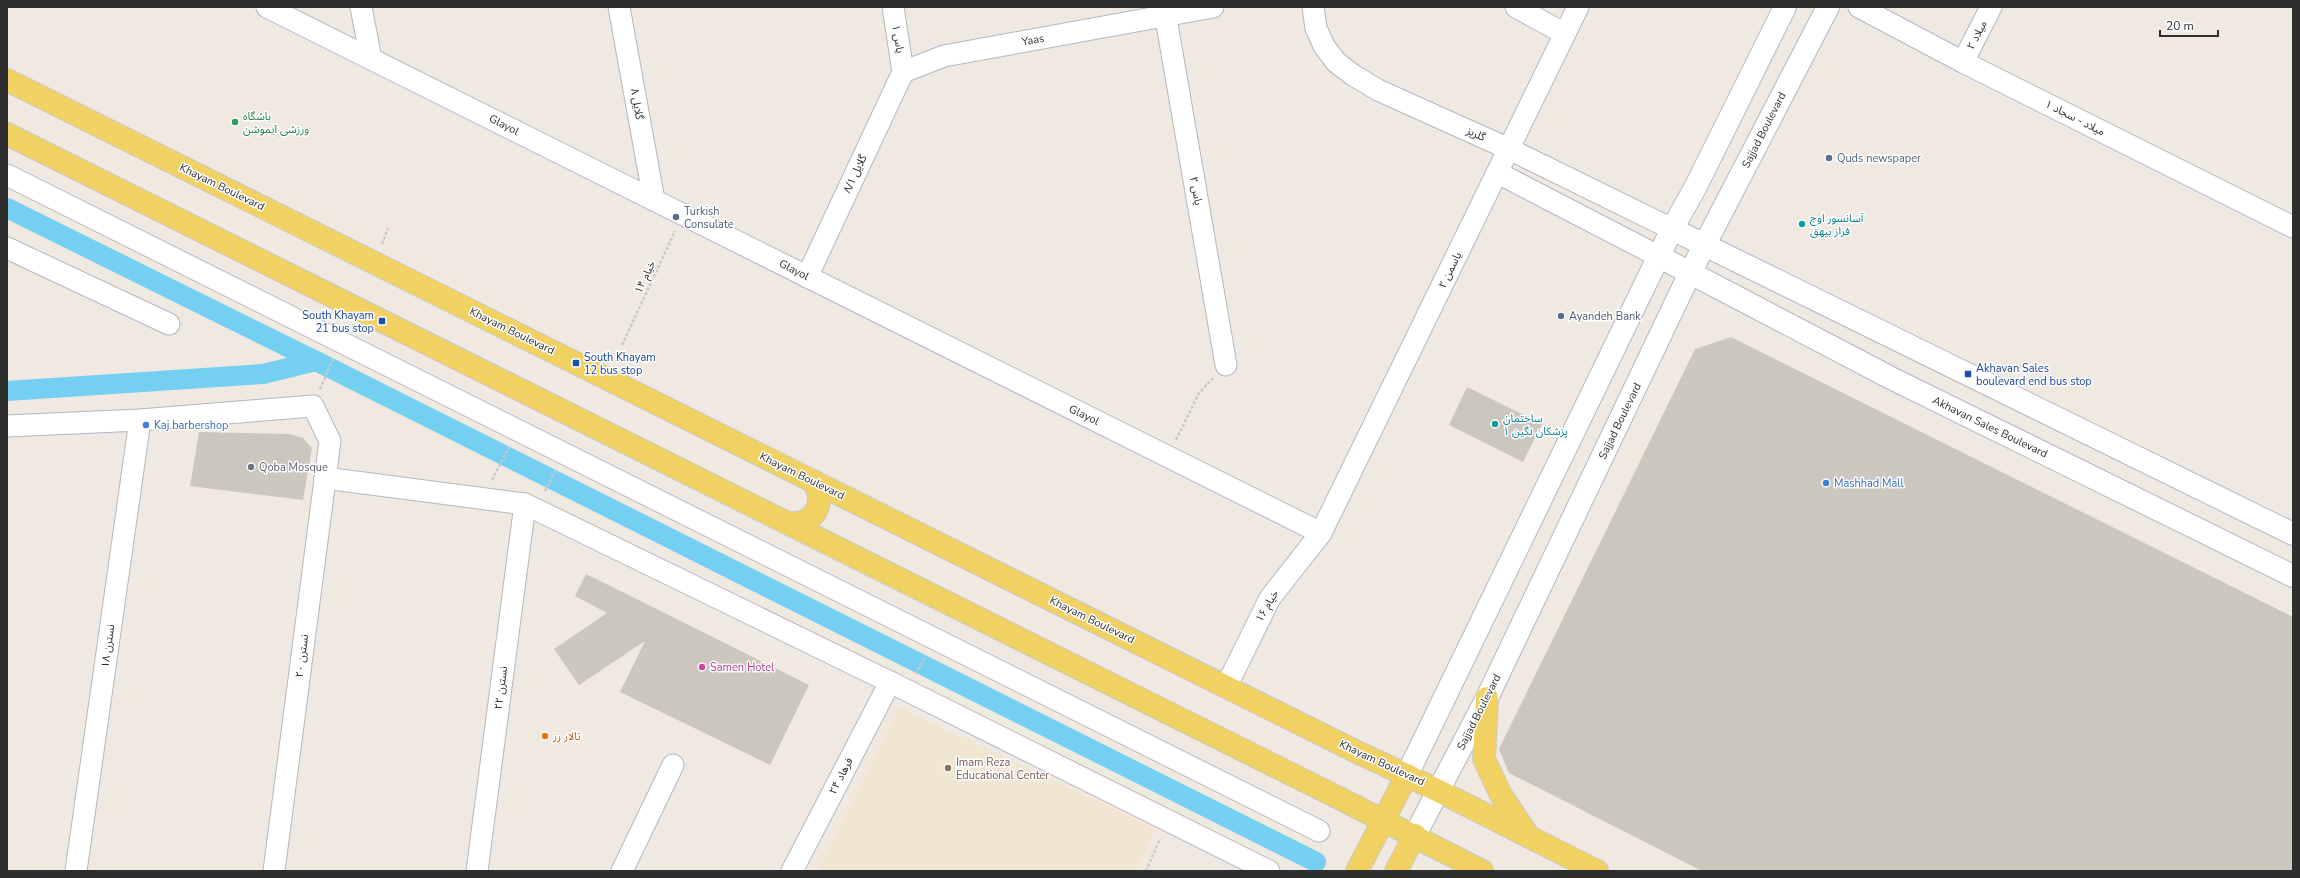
<svg xmlns="http://www.w3.org/2000/svg" width="2300" height="878" viewBox="0 0 2300 878" font-family="'Nunito Sans','Noto Sans Arabic',sans-serif">
<rect width="100%" height="100%" fill="#efe9e1"/>
<path fill="#f0e6d1" d="M899 707 1156 829 1136 871H817Z"/>
<g fill="none" stroke-linecap="round" stroke-linejoin="round">
<g stroke="#75cff0" stroke-width="20">
<path d="M7 208 316 361 1316 862"/>
<path d="M7 391 263 374 316 361"/>
</g>
</g>
<g fill="#cbc7bf">
<path d="M1731 337 2293 617V871H1702L1509 773 1499 749 1695 349Z"/>
<path d="M1467 387 1542 424 1523 462 1449 425Z"/>
<path d="M199 432 290 434 303 438 312 448 303 500 190 486Z"/>
<path d="M586 574 809 685 770 765 620 692 645 641 579 685 554 649 607 613 575 596Z"/>
</g>
<g fill="none" stroke-linecap="round" stroke-linejoin="round">
<g stroke="#b4b7c1" stroke-width="23">
<g id="street">
<path d="M267 7 1321 533"/>
<path d="M361 7 371 59"/>
<path d="M619 7 654 200"/>
<path d="M893 7 903 72"/>
<path d="M1164 7 1226 365"/>
<path d="M1313 7 1316 28 1324 46 1336 62 1353 75 1378 90 1509 149 1672 229"/>
<path d="M1516 7 1565 34"/>
<path d="M1859 7 1963 62 2293 227"/>
<path d="M1963 62 1991 7"/>
<path d="M903 72 944 56 1213 7"/>
<path d="M1498 173 1660 257"/>
<path d="M7 175 1319 831"/>
<path d="M7 248 169 324"/>
<path d="M807 277 903 72"/>
<path d="M7 426 140 420 313 406 330 441 274 871"/>
<path d="M325 478 525 504 890 682 1269 871"/>
<path d="M1226 687 1270 598 1321 533 1578 7"/>
<path d="M76 871 140 420"/>
<path d="M477 871 525 504"/>
<path d="M622 871 673 765"/>
<path d="M792 871 890 682"/>
</g>
</g>
<g stroke="#b4b7c1" stroke-width="24">
<g id="secondary">
<path d="M1672 229 2293 534"/>
<path d="M1660 257 1891 378 2293 576"/>
<path d="M1407 775 1672 229 1695 188 1785 7"/>
<path d="M1415 835 1487 698 1690 273 1828 7"/>
</g>
</g>
<g stroke="#c9c9c9" stroke-width="24">
<g id="primary">
<path d="M7 80 1361 754C1441 790 1518 832 1597 871"/>
<path d="M7 134 1339 798 1482 871"/>
<path d="M789 523C815 525 827 503 813 481"/>
<path d="M1487 698 1484 759 1501 795 1529 837"/>
<path d="M1357 871 1407 775"/>
<path d="M1396 871 1415 835"/>
</g>
</g>
<g stroke="#c9c9c9" stroke-width="2.5" stroke-dasharray="3 2" stroke-linecap="butt">
<path d="M382 244 388 228"/>
<path d="M622 345 675 231"/>
<path d="M320 389 333 359"/>
<path d="M1176 440 1199 393 1213 378"/>
<path d="M492 480 509 447"/>
<path d="M545 491 555 471"/>
<path d="M916 674 925 657"/>
<path d="M1146 871 1160 839"/>
</g>
<use href="#street" stroke="#fff" stroke-width="21"/>
<use href="#secondary" stroke="#fff" stroke-width="22"/>
<use href="#primary" stroke="#f2d163" stroke-width="22"/>
</g>
<circle fill="#2e9e5b" stroke="#fff" stroke-width="1.5" cx="235" cy="122" r="4"/>
<g fill="#5c6f8a" stroke="#fff" stroke-width="1.5">
<circle cx="1829" cy="158" r="4"/>
<circle cx="676" cy="217" r="4"/>
<circle cx="1561" cy="316" r="4"/>
</g>
<g fill="#0f9aa8" stroke="#fff" stroke-width="1.5">
<circle cx="1802" cy="224" r="4"/>
<circle cx="1495" cy="424" r="4"/>
</g>
<g fill="#1a4fb4" stroke="#fff" stroke-width="1.5">
<rect x="378" y="317" width="8" height="8" rx="2"/>
<rect x="572" y="359" width="8" height="8" rx="2"/>
<rect x="1964" y="370" width="8" height="8" rx="2"/>
</g>
<g fill="#3f7fe0" stroke="#fff" stroke-width="1.5">
<circle cx="146" cy="425" r="4"/>
<circle cx="1826" cy="483" r="4"/>
</g>
<circle fill="#6b7280" stroke="#fff" stroke-width="1.5" cx="251" cy="467" r="4"/>
<circle fill="#d1479c" stroke="#fff" stroke-width="1.5" cx="702" cy="667" r="4"/>
<circle fill="#e8710a" stroke="#fff" stroke-width="1.5" cx="545" cy="736" r="4"/>
<circle fill="#8d6e63" stroke="#fff" stroke-width="1.5" cx="948" cy="768" r="4"/>
<g text-anchor="middle" dominant-baseline="central" stroke-width="3" stroke-linejoin="round" paint-order="stroke">
<g font-size="11" fill="#2e2e2e" stroke="#fff">
<text transform="translate(1977 35) rotate(-63)">میلاد ۲</text>
<text transform="translate(898 39) rotate(81)">یاس ۱</text>
<text transform="translate(1033 40) rotate(-10)">Yaas</text>
<text transform="translate(637 104) rotate(80)">گلایل ۸</text>
<text transform="translate(2075 118) rotate(27)">میلاد - سجاد ۱</text>
<text transform="translate(504 125) rotate(27)">Glayol</text>
<text transform="translate(1764 130) rotate(-63)">Sajjad Boulevard</text>
<text transform="translate(1476 134) rotate(24)">گلریز</text>
<text transform="translate(855 174) rotate(-65)">گلایل ۸/۱</text>
<text transform="translate(222 187) rotate(26)">Khayam Boulevard</text>
<text transform="translate(1196 191) rotate(80)">یاس ۲</text>
<text transform="translate(794 270) rotate(27)">Glayol</text>
<text transform="translate(1450 270) rotate(-64)">یاسمن ۲</text>
<text transform="translate(645 277) rotate(-65)">خیام ۱۴</text>
<text transform="translate(512 331) rotate(26)">Khayam Boulevard</text>
<text transform="translate(1084 415) rotate(26)">Glayol</text>
<text transform="translate(1620 421) rotate(-64)">Sajjad Boulevard</text>
<text transform="translate(1990 427) rotate(26)">Akhavan Sales Boulevard</text>
<text transform="translate(802 476) rotate(26)">Khayam Boulevard</text>
<text transform="translate(1267 606) rotate(-60)">خیام ۱۶</text>
<text transform="translate(1092 620) rotate(26)">Khayam Boulevard</text>
<text transform="translate(108 646) rotate(-82)">نسترن ۱۸</text>
<text transform="translate(302 656) rotate(-83)">نسترن ۲۰</text>
<text transform="translate(501 688) rotate(-83)">نسترن ۲۲</text>
<text transform="translate(1479 712) rotate(-63)">Sajjad Boulevard</text>
<text transform="translate(1382 763) rotate(25)">Khayam Boulevard</text>
<text transform="translate(841 776) rotate(-63)">فرهاد ۲۴</text>
</g>
<g font-size="11" fill="#27864d" stroke="#fff" text-anchor="start">
<text x="243" y="116">باشگاه<tspan x="243" dy="13">ورزشی آیموشن</tspan></text>
</g>
<g font-size="11" fill="#4e5e75" stroke="#fff" text-anchor="start">
<text x="1837" y="158">Quds newspaper</text>
<text x="684" y="211">Turkish<tspan x="684" dy="13">Consulate</tspan></text>
<text x="1569" y="316">Ayandeh Bank</text>
</g>
<g font-size="11" fill="#0d838f" stroke="#fff" text-anchor="start">
<text x="1810" y="218">آسانسور اوج<tspan x="1810" dy="13">فراز بیهق</tspan></text>
<text x="1503" y="418">ساختمان<tspan x="1503" dy="13">پزشکان نگین ۱</tspan></text>
</g>
<g font-size="11" fill="#164399" stroke="#fff" text-anchor="start">
<text x="374" y="315" text-anchor="end">South Khayam<tspan x="374" dy="13">21 bus stop</tspan></text>
<text x="584" y="357">South Khayam<tspan x="584" dy="13">12 bus stop</tspan></text>
<text x="1976" y="368">Akhavan Sales<tspan x="1976" dy="13">boulevard end bus stop</tspan></text>
</g>
<g font-size="11" fill="#366cbe" stroke="#fff" text-anchor="start">
<text x="154" y="425">Kaj barbershop</text>
<text x="1834" y="483">Mashhad Mall</text>
</g>
<g font-size="11" fill="#5b616d" stroke="#fff" text-anchor="start">
<text x="259" y="467">Qoba Mosque</text>
</g>
<g font-size="11" fill="#b23c85" stroke="#fff" text-anchor="start">
<text x="710" y="667">Samen Hotel</text>
</g>
<g font-size="11" fill="#c56008" stroke="#fff" text-anchor="start">
<text x="553" y="736">تالار رز</text>
</g>
<g font-size="11" fill="#785e54" stroke="#fff" text-anchor="start">
<text x="956" y="762">Imam Reza<tspan x="956" dy="13">Educational Center</tspan></text>
</g>
</g>
<rect width="2300" height="878" fill="none" stroke="#2e2e2e" stroke-width="16"/>
<path d="M2160 30v6h58v-6" fill="none" stroke="#2e2e2e" stroke-width="2"/>
<text x="2166" y="30" font-size="12" fill="#2e2e2e" stroke="#ffffff" stroke-width="3" paint-order="stroke">20 m</text>
</svg>
